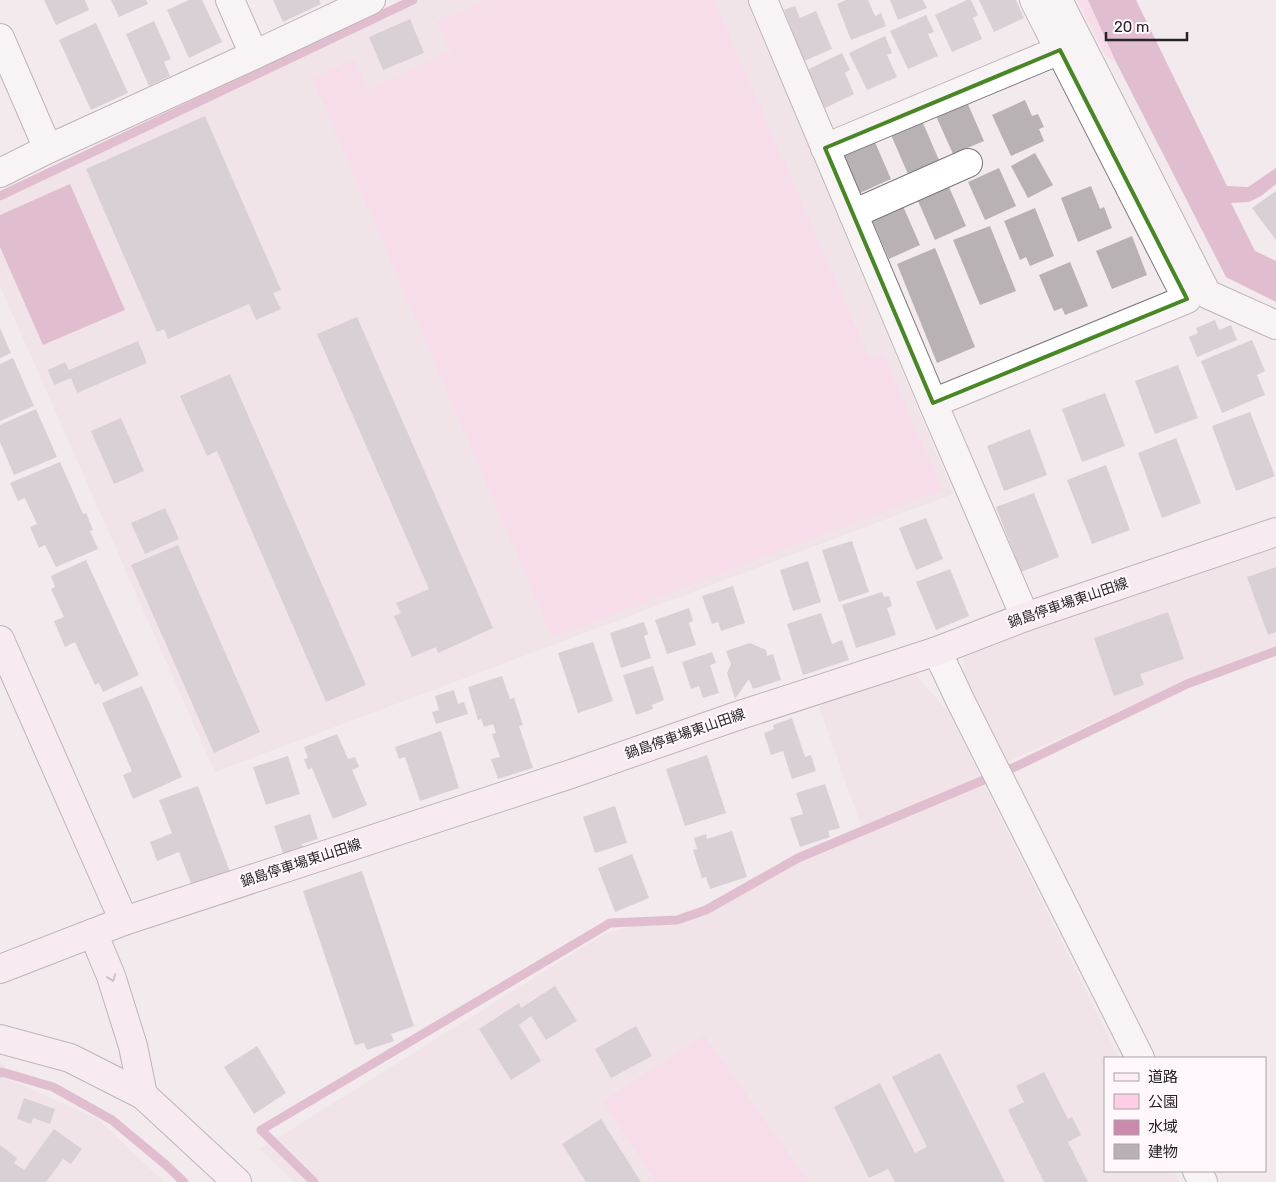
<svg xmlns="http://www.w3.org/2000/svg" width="1276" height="1182" viewBox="0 0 1276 1182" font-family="Rubik,'Noto Sans JP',sans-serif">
<rect width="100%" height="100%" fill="#f2eaed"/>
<g fill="#eddde5">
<path d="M420 0H748L953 494 215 772 0 286V199Z"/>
<path d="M1276 548V646L1178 684 1003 764 968 699 962 653Z"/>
<path d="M912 671 949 713 1119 1058H1105V1171H1174L1180 1182H294L260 1149 604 934 654 921 677 920 706 910 798 858 863 831 817 701Z"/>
<path d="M0 1060 13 1081 98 1119 164 1182H0Z"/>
</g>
<g fill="#fdcee5">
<path d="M486 0H714L870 359 883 353 942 489 552 637 312 78 354 59 368 89 451 52 437 22Z"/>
<path d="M1077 0H1088L1116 62 1105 55Z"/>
<path d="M704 1035 809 1182H656L603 1101Z"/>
</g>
<g fill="#cc89ac">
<path d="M1088 0H1136L1227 186 1248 187 1276 168V184L1261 196 1249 202 1231 203 1255 251 1276 261V302L1226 277 1116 62Z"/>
<path d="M70 184 125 310 43 345 0 247V215Z"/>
</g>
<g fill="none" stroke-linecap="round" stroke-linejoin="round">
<g stroke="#cc89ac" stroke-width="9">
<path d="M0 196 413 0"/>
<path d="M0 1073 2 1072 53 1087 112 1120 166 1165 184 1182"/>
<path d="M314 1182 261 1130 610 923 677 920 706 910 798 858 1017 766 1187 684 1276 651"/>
</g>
</g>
<g fill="#b9b2b5">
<path d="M44 0H85L89 10 56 25Z"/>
<path d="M111 0H146L148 4 119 17Z"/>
<path d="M189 0H202L222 42 189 58 167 10Z"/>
<path d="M273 0H319L321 4 283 22Z"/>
<path d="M846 0H868L875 16 881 13 886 26 851 40 837 4Z"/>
<path d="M890 0H923L927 8 898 20Z"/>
<path d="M967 0H971L978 15 973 18 982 39 952 52 935 15Z"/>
<path d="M979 0H1016L1024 18 994 32Z"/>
<path d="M795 6 800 18 816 11 832 49 804 61 784 10Z"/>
<path d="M926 15 934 32 928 34 938 56 908 69 890 31Z"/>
<path d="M410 19 424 53 383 70 369 37Z"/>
<path d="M154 21 171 59 164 62 170 76 149 86 126 34Z"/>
<path d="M96 23 128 93 91 110 59 40Z"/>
<path d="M885 36 892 53 887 55 897 77 867 90 849 53Z"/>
<path d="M842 53 850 70 845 73 854 94 825 108 807 70Z"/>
<path d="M1025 100 1032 116 1038 114 1044 127 1039 129 1044 141 1011 156 992 115Z"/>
<path d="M967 102 984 141 953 154 936 116Z"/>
<path d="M205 116 281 290 273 293 281 309 256 320 249 304 168 339 164 329 157 332 86 169Z"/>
<path d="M922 121 939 160 908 174 891 135Z"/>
<path d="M874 140 891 179 860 193 843 154Z"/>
<path d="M1035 153 1053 185 1028 198 1011 166Z"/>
<path d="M999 168 1016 206 985 220 968 182Z"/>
<path d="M1091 186 1100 209 1104 207 1112 228 1078 242 1061 198Z"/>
<path d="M949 187 966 226 935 240 918 201Z"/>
<path d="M1276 191V240L1252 208Z"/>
<path d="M903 206 920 245 889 259 872 220Z"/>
<path d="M1035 208 1054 256 1030 266 1026 257 1020 260 1004 221Z"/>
<path d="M990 226 1016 291 980 305 953 240Z"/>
<path d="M1132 236 1147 275 1112 289 1096 251Z"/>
<path d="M935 248 975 347 937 363 897 264Z"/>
<path d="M1070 262 1088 306 1065 315 1062 308 1054 311 1039 275Z"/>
<path d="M357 317 493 628 438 653 436 647 412 657 394 616 401 613 396 603 429 589 317 334Z"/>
<path d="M1215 320 1219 330 1231 325 1237 340 1197 357 1189 337 1198 333 1196 328Z"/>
<path d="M0 328 11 353 0 358Z"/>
<path d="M1252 340 1265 371 1257 375 1265 395 1222 413 1201 361Z"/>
<path d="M138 341 147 363 77 393 71 378 54 385 48 370 65 362 69 370Z"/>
<path d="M13 358 34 406 0 421V364Z"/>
<path d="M1178 365 1198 418 1155 434 1135 381Z"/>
<path d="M230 374 366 685 326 702 217 451 207 456 180 396Z"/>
<path d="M1105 393 1125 446 1082 462 1062 409Z"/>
<path d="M36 409 57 457 14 475 0 442V425Z"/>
<path d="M1250 412 1275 476 1236 491 1212 426Z"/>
<path d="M121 418 144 471 114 484 91 431Z"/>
<path d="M1030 429 1047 475 1004 491 987 446Z"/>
<path d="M1176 438 1201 503 1162 518 1138 453Z"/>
<path d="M60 462 83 514 86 513 93 530 90 531 98 549 56 567 45 545 39 548 30 527 37 524 25 498 18 501 10 483Z"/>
<path d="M1106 465 1130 530 1092 544 1067 480Z"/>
<path d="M1034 493 1059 557 1021 572 996 507Z"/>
<path d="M165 508 179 539 145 554 131 523Z"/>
<path d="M926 518 943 559 916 570 899 528Z"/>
<path d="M852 541 869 592 839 602 822 550Z"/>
<path d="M178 545 260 732 214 753 131 565Z"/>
<path d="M86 560 139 675 103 692 99 683 95 685 75 642 65 647 54 621 64 617 51 589 55 587 51 576Z"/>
<path d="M808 561 821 602 793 611 780 570Z"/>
<path d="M1276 567V632L1268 635 1247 577Z"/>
<path d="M950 569 969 616 936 630 916 582Z"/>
<path d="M733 586 745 623 721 631 718 622 712 624 702 596Z"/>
<path d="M882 592 884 597 889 596 892 606 887 608 896 635 856 648 842 605Z"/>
<path d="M689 608 693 621 689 623 696 645 667 654 655 620Z"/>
<path d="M1168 612 1184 659 1140 674 1144 685 1114 696 1094 638Z"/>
<path d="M821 613 832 644 842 640 849 660 803 675 787 624Z"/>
<path d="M644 622 648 634 644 636 651 658 621 668 610 633Z"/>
<path d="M593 642 613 701 578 713 558 653Z"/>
<path d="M750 643 766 650 767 656 773 654 781 680 753 689 749 679 735 699 727 673 731 664 726 651Z"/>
<path d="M712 652 716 663 710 665 719 693 703 698 699 686 691 689 682 662Z"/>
<path d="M653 666 664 700 652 705 653 709 636 715 623 675Z"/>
<path d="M502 676 510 699 514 698 523 725 519 726 533 768 498 779 491 759 500 757 492 734 496 733 493 724 484 727 481 719 478 720 468 687Z"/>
<path d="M142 686 182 777 133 799 123 775 132 771 102 703Z"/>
<path d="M454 690 458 704 464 702 468 714 436 724 432 712 439 710 435 696Z"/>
<path d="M792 718 805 757 811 755 816 771 792 779 783 751 771 755 764 733 774 729 773 725Z"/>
<path d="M441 731 459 788 420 801 405 757 399 759 395 747Z"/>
<path d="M337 734 348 759 355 757 359 767 352 770 367 805 333 819 312 768 308 770 304 759 308 758 304 747Z"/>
<path d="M707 755 726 813 685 826 666 769Z"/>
<path d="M288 756 300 794 266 805 253 767Z"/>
<path d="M825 784 840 828 828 831 830 837 800 847 790 818 803 814 796 793Z"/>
<path d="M198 786 230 872 192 886 179 852 157 861 150 842 172 833 159 800Z"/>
<path d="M615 806 627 843 595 853 583 817Z"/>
<path d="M310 814 318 839 302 844 303 847 283 854 274 826Z"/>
<path d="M732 831 747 877 710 889 706 877 702 878 693 850 697 849 694 838 706 834 707 839Z"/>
<path d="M632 854 649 898 615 912 598 868Z"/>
<path d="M362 871 414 1026 391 1034 394 1041 367 1050 364 1043 355 1045 303 891Z"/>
<path d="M555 986 577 1021 546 1040 531 1016 519 1025 541 1061 511 1080 479 1029 519 1003 521 1008Z"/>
<path d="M636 1026 652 1056 611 1078 595 1049Z"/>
<path d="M257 1046 286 1093 254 1114 224 1067Z"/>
<path d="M940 1053 1005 1182H945L944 1181 942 1182H895L888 1169 869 1178 834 1107 880 1083 915 1153 927 1147 892 1077Z"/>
<path d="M1044 1072 1068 1119 1072 1117 1081 1135 1068 1142 1088 1182H1044L1008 1110 1024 1102 1016 1086Z"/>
<path d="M24 1098 55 1109 50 1124 33 1118 31 1124 17 1119Z"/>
<path d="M601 1119 641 1182H586L562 1144Z"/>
<path d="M54 1129 82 1149 71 1164 63 1159 46 1182H0V1145L17 1158 14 1163 24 1170Z"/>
</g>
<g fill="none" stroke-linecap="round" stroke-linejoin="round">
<g stroke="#7d7679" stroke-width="30">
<g id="street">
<path d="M230 0 254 55"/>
<path d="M763 0 933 403 1025 617"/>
<path d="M1058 0 1207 294 1276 325"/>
<path d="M0 38 48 149"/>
<path d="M825 148 1060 50"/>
<path d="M0 173 48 149 254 55 371 0"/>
<path d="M853 214 968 163"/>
<path d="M933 403 1187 299 1034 0"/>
<path d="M937 651 961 702 1140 1058"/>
<path d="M1197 1171 1203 1182"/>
</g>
</g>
<g stroke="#7d7679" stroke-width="30">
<g id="secondary">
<path d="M0 640 124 921"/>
<path d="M93 933 111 976 133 1046 143 1095"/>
<path d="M0 969 124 921 571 774 734 717 937 651 1025 617 1276 532"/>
<path d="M0 1039 70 1058 143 1095 237 1182"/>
</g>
</g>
<use href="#street" stroke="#fff" stroke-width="28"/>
<use href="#secondary" stroke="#fdeef5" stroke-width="28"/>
</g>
<defs><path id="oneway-chevron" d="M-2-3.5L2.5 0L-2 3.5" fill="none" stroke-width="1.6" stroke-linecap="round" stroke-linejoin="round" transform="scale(1.25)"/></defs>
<use stroke="#9d9397" href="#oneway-chevron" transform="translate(112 978) rotate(71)"/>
<path d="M0 0H1276V1182H0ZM1060 50 1187 299 933 403 825 148Z" fill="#f2eaed" fill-opacity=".55" fill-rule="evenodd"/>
<path fill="none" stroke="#488626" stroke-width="4" stroke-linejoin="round" d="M1060 50 1187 299 933 403 825 148Z"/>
<g text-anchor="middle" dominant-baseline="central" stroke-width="4" stroke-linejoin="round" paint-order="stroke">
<g font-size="14" fill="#272425" stroke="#fff7fb">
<text transform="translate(1068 603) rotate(-19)">鍋島停車場東山田線</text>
<text transform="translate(685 734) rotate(-19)">鍋島停車場東山田線</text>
<text transform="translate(301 863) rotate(-18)">鍋島停車場東山田線</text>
</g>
</g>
<rect x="1104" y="1057" width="162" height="115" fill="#fff7fb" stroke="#a9a3a5"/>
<rect x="1114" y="1073" width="25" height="8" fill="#fdeef5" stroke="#a9a3a5"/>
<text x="1148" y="1082" font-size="15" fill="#272425">道路</text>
<rect x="1114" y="1094" width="25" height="15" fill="#fdcee5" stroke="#a9a3a5"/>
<text x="1148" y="1107" font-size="15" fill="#272425">公園</text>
<rect x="1114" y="1120" width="25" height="15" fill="#cc89ac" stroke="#a9a3a5"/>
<text x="1148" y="1132" font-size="15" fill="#272425">水域</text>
<rect x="1114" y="1144" width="25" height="15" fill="#b9b2b5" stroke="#a9a3a5"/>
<text x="1148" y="1157" font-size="15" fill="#272425">建物</text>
<path d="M1106 32v8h81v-8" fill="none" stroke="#272425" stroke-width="2.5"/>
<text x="1114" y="32" font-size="15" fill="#272425" stroke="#fff7fb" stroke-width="4" paint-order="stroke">20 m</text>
</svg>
